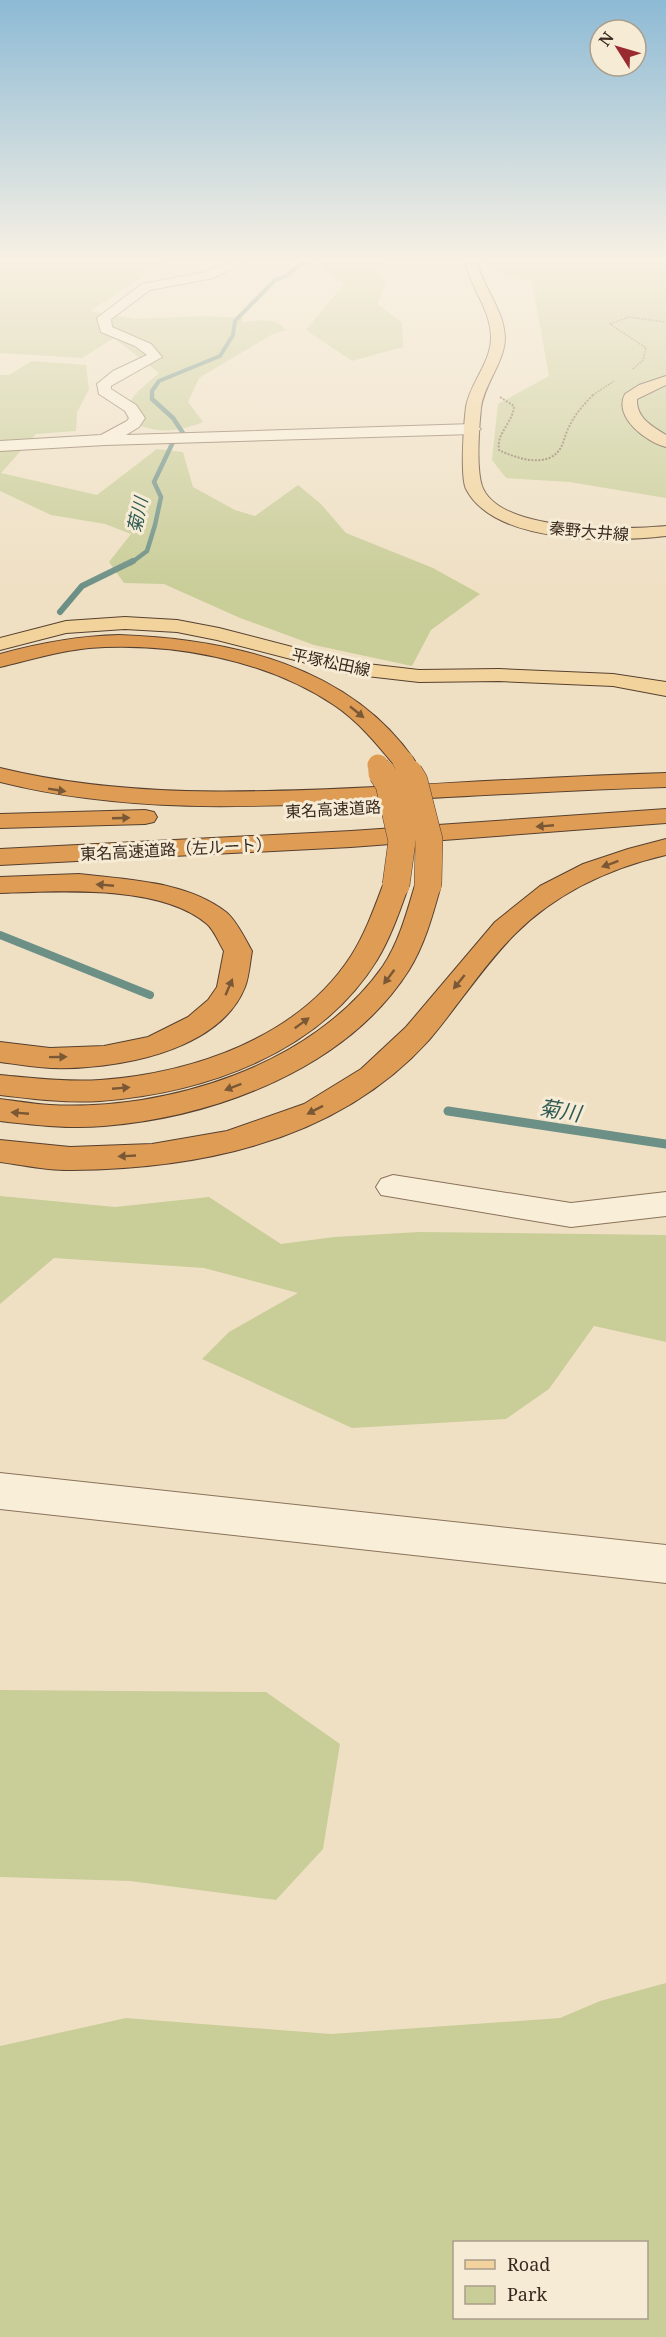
<svg xmlns="http://www.w3.org/2000/svg" width="666" height="2337" viewBox="0 0 666 2337" font-family="'Noto Serif','Noto Sans JP',serif">
<rect width="100%" height="100%" fill="#efe0c4"/>
<g fill="#c9cd98" fill-rule="evenodd">
<path d="M0 262H164L90 311 135 319 203 316 243 318 242 322C258 321 275 316 286 330L271 335 199 378 188 402 203 422C176 433 154 434 127 420 125 397 143 388 159 373L114 338 82 358 0 353Z"/>
<path d="M319 262H385L373 267 386 281 378 304 402 323 403 347 352 361 306 330 344 284 322 267Z"/>
<path d="M486 262H666V498L569 482 506 478 492 460 498 404 549 376 532 281 489 271Z"/>
<path d="M32 361 86 365 89 389 77 412 76 431 36 434 1 473 97 495 157 449 183 452 193 487 235 510 255 516 298 485 321 504 346 533 433 568 480 594 431 630 412 666 314 645 240 618 164 584 124 583 109 562 131 534 105 524 51 515 0 491V375H9Z"/>
<path d="M0 1196 115 1207 209 1197 281 1244 334 1237 419 1232 666 1235V1342L594 1326 549 1389 506 1419 352 1428 202 1359 229 1332 298 1293 204 1268 54 1258 0 1304Z"/>
<path d="M0 1690 266 1692 340 1744 323 1849 276 1900 130 1881 0 1877Z"/>
<path d="M666 1983V2337H0V2046L126 2018 331 2034 560 2018 600 2001ZM454 2242H646V2318H454Z"/>
</g>
<g fill="none" stroke-linecap="round" stroke-linejoin="round">
<path stroke="#6d9086" stroke-width="4" d="M152 395V391L159 381 220 356 233 335 235 321 275 280 286 276 304 262"/>
<path stroke="#6d9086" stroke-width="4.5" d="M131 563 147 551 155 525 161 497 154 482 173 442 183 433 173 418 152 399V394"/>
<path stroke="#6d9086" stroke-width="6" d="M60 612 82 586 133 561"/>
<path stroke="#6d9086" stroke-width="8" d="M0 935 150 995"/>
<path stroke="#6d9086" stroke-width="9" d="M448 1111 666 1144"/>
<g stroke="#8a725a" stroke-width="2">
<g id="minor">
<path d="M230 262H245L213 278 150 290 111 319 112 327 151 344 162 357 111 386V389L136 405 145 418 139 427 126 435 473 424 481 429 473 434 105 445 0 451V441L101 435 127 421 129 418 125 411 99 394 97 384 113 371 147 355 135 346 101 332 97 318 142 284 206 272Z"/>
<path d="M393 1175 571 1203 666 1192V1216L571 1227 381 1195 376 1187 381 1179Z"/>
<path d="M0 1473 666 1545V1583L0 1509Z"/>
</g>
</g>
<g stroke="#57402f" stroke-width="2">
<g id="major">
<path d="M465 262H477C483 288 505 311 505 339 504 363 484 384 481 408 479 427 476 468 482 486 499 533 625 530 666 526V536C613 542 495 545 466 489 460 476 464 423 466 407 470 383 490 364 491 339 492 312 471 288 465 262Z"/>
<path d="M666 376V385L637 399C636 418 652 426 666 435V447C646 442 613 417 625 394L639 385Z"/>
<path d="M125 617 177 620 219 628 350 662 419 670 499 669 613 674 666 682V696L613 686 499 681 419 682 349 674 217 640 177 632 125 629 66 633 0 650V638L66 621Z"/>
</g>
</g>
<g stroke="#57402f" stroke-width="2">
<g id="highway">
<path d="M119 635C229 639 349 665 415 761L411 766 403 768 395 766C377 744 358 721 334 705 265 659 171 642 89 648 58 651 30 660 0 667V654C40 643 78 636 119 635Z"/>
<path d="M0 768C124 798 249 793 375 787 472 782 569 776 666 773V787C569 790 472 796 375 801 249 808 124 813 0 782Z"/>
<path d="M666 809V823L351 847 0 865V849L351 831Z"/>
<path d="M145 810 154 812 157 817 154 822 145 824 0 828V814Z"/>
<path d="M666 839V855C610 868 556 893 515 934 483 966 458 1006 429 1040 339 1140 202 1169 72 1170 49 1171 24 1165 0 1162V1140L70 1147 152 1144 227 1131 304 1104 361 1069 406 1027 495 922 540 886 583 864 628 849Z"/>
<path d="M79 874C128 880 186 881 226 912 237 921 245 939 252 951 250 962 249 977 245 987 219 1053 112 1070 51 1068 34 1067 17 1064 0 1062V1042L50 1048 104 1046 148 1037 188 1017 208 1000 217 987 224 951C219 943 214 930 207 924 161 884 57 891 0 893V877Z"/>
<path d="M396 877 405 879 409 885C400 910 391 937 377 960 319 1054 204 1093 100 1101 66 1103 33 1099 0 1095V1075C33 1078 66 1082 100 1080 193 1073 298 1038 351 956 365 934 374 909 383 885L387 879Z"/>
<path d="M428 877 437 879 441 885C433 914 425 944 409 970 347 1068 216 1117 104 1126 69 1129 35 1125 0 1121V1099C17 1101 33 1104 50 1105 167 1111 313 1066 383 966 399 942 407 912 415 885L419 879Z"/>
</g>
</g>
<g stroke="#8a725a" stroke-width="1.5" stroke-dasharray="1.5 1.5" stroke-linecap="butt">
<path d="M633 369 643 360 646 348 610 324 629 317 666 322"/>
<path d="M593 395 614 381"/>
</g>
<path stroke="#8a725a" stroke-width="2" stroke-dasharray="2 1.5" stroke-linecap="butt" d="M500 397 514 406C513 423 496 433 499 450 515 458 547 469 560 449 564 443 565 434 569 427 575 414 584 404 594 394"/>
<use href="#minor" fill="#f9eed8" fill-rule="evenodd"/>
<use href="#major" fill="#f2d39c" fill-rule="evenodd"/>
<use href="#highway" fill="#de9c55" fill-rule="evenodd"/>
<g stroke="#57402f" stroke-width="22" stroke-linecap="butt">
<g id="highway-bridge-far1">
<path d="M403 761 410 774"/>
<path d="M378 765 383 774"/>
</g>
</g>
<g stroke="#57402f" stroke-width="28" stroke-linecap="butt">
<g id="highway-bridge">
<path d="M382 773 389 784 402 841 396 885"/>
<path d="M409 773 414 781 429 840 428 885"/>
</g>
</g>
<use href="#highway-bridge-far1" stroke="#de9c55" stroke-width="21"/>
<use href="#highway-bridge" stroke="#de9c55" stroke-width="27"/>
</g>
<defs><path id="oneway-solid" d="M-6-.8H1V-3.2L6.5 0L1 3.2V.8H-6Z" transform="scale(1.5)"/></defs>
<g fill="#7b5835">
<use href="#oneway-solid" transform="translate(357 712) rotate(39)"/>
<use href="#oneway-solid" transform="translate(57 790) rotate(9)"/>
<use href="#oneway-solid" transform="translate(121 818) rotate(-2)"/>
<use href="#oneway-solid" transform="translate(545 826) rotate(175)"/>
<use href="#oneway-solid" transform="translate(610 864) rotate(160)"/>
<use href="#oneway-solid" transform="translate(105 885) rotate(-175)"/>
<use href="#oneway-solid" transform="translate(389 977) rotate(127)"/>
<use href="#oneway-solid" transform="translate(459 982) rotate(129)"/>
<use href="#oneway-solid" transform="translate(229 987) rotate(-67)"/>
<use href="#oneway-solid" transform="translate(302 1023) rotate(-36)"/>
<use href="#oneway-solid" transform="translate(58 1057) rotate(-1)"/>
<use href="#oneway-solid" transform="translate(233 1087) rotate(159)"/>
<use href="#oneway-solid" transform="translate(121 1088) rotate(-5)"/>
<use href="#oneway-solid" transform="translate(315 1110) rotate(153)"/>
<use href="#oneway-solid" transform="translate(20 1113) rotate(-175)"/>
<use href="#oneway-solid" transform="translate(127 1156) rotate(177)"/>
</g>
<linearGradient id="sky" x2="0" y2="1"><stop stop-color="#8dbad5"/><stop offset="0.44" stop-color="#f8f1e4"/><stop offset="1" stop-color="#f8f1e4" stop-opacity="0"/></linearGradient>
<rect width="666" height="589" fill="url(#sky)"/>
<g text-anchor="middle" dominant-baseline="central" stroke-width="6" stroke-linejoin="round" paint-order="stroke">
<g font-size="16" fill="#392a1f" stroke="#f6ebd4">
<text transform="translate(589 531) rotate(5)">秦野大井線</text>
<text transform="translate(331 662) rotate(12)">平塚松田線</text>
<text transform="translate(333 809) rotate(-3)">東名高速道路</text>
<text transform="translate(176 849) rotate(-3)">東名高速道路（左ルート）</text>
</g>
<g font-size="18" font-style="italic" fill="#2e5955" stroke="#f6ebd4">
<text transform="translate(137 515) rotate(-78)">菊川</text>
</g>
<g font-size="21" font-style="italic" fill="#2e5955" stroke="#f6ebd4">
<text transform="translate(560 1110) rotate(9)">菊川</text>
</g>
</g>
<rect x="453" y="2241" width="195" height="78" fill="#f6ebd4" stroke="#aa9e8c" stroke-width="1.5"/>
<rect x="465" y="2260" width="30" height="9" fill="#f2d39c" stroke="#aa9e8c" stroke-width="1.5"/>
<text x="507" y="2271" font-size="18" fill="#392a1f">Road</text>
<rect x="465" y="2286" width="30" height="18" fill="#c9cd98" stroke="#aa9e8c" stroke-width="1.5"/>
<text x="507" y="2301" font-size="18" fill="#392a1f">Park</text>
<g transform="translate(618 48) rotate(307)"><circle r="28" fill="#f6ebd4" stroke="#aa9e8c" stroke-width="1.5"/>
<path d="M0-4.5L10 22L0 15L-10 22Z" fill="#992a30"/>
<text y="-9" font-size="16" font-weight="bold" text-anchor="middle" fill="#392a1f">N</text>
</g>
</svg>
